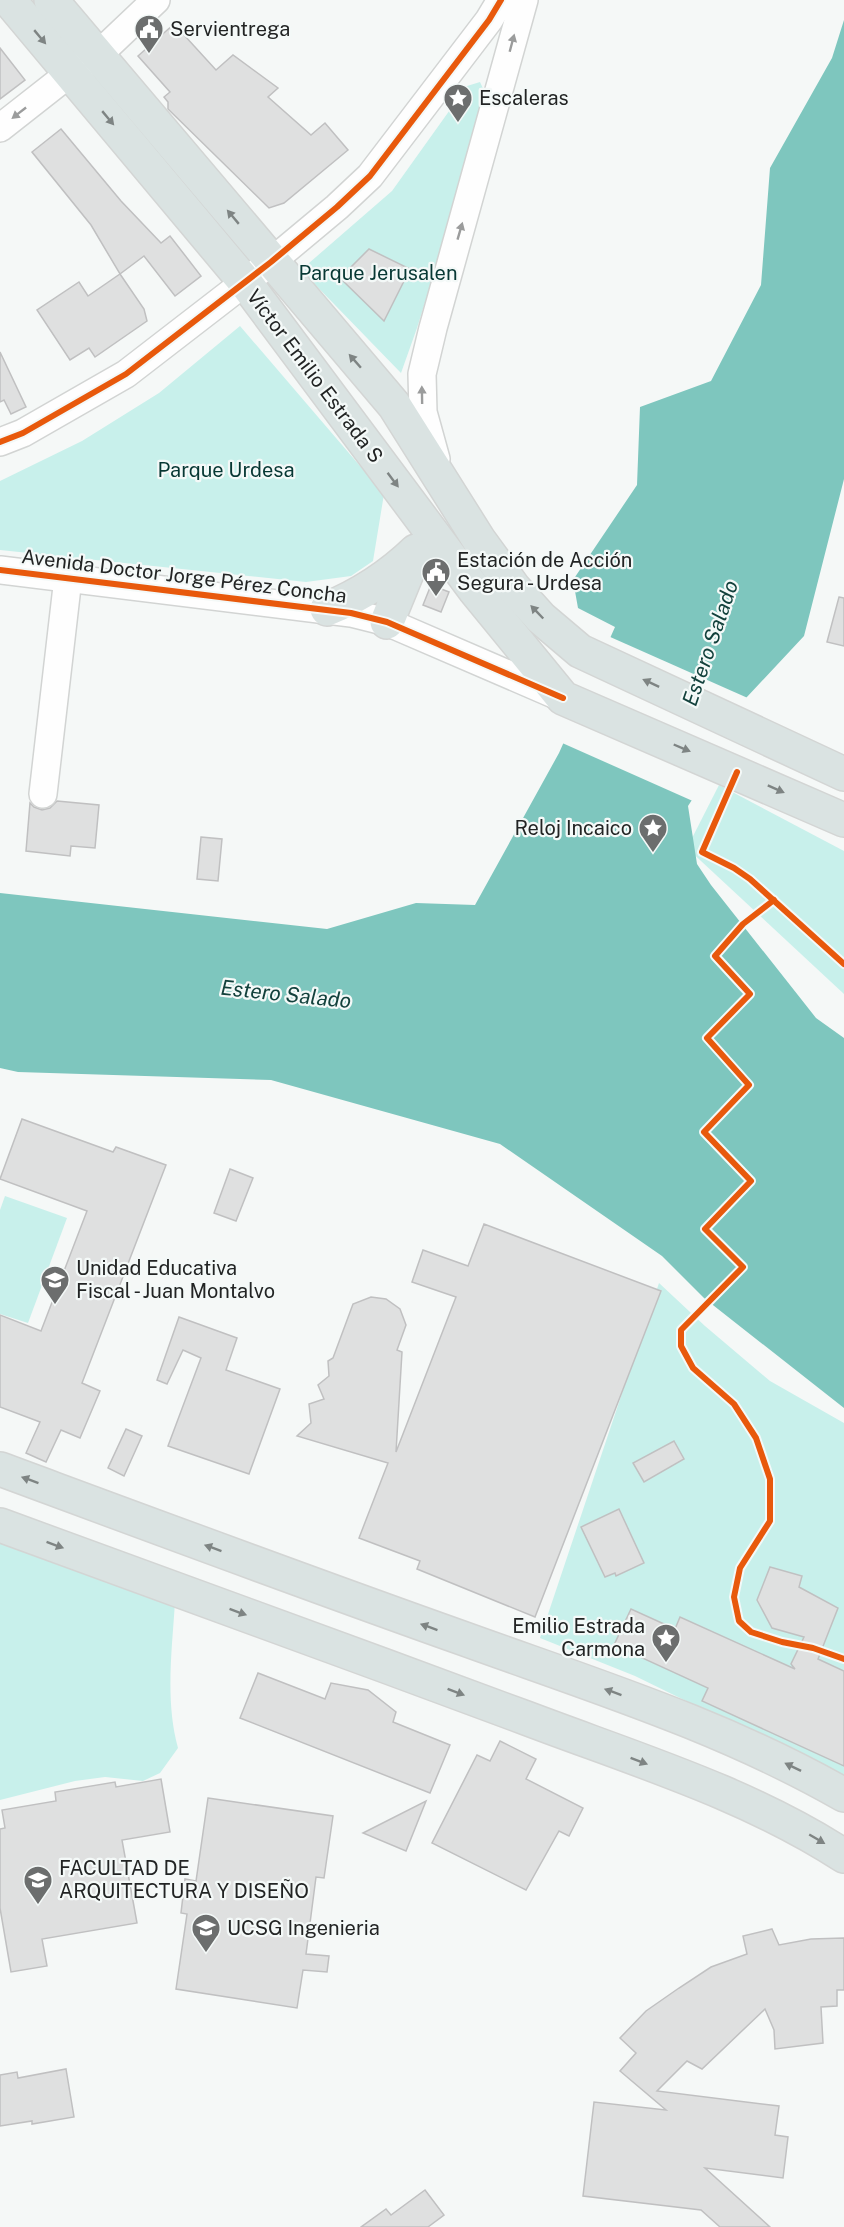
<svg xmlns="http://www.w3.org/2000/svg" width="844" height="2227" viewBox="0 0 844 2227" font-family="'Public Sans',sans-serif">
<rect width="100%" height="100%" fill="#f5f8f7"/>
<g fill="#c8f0eb">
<path d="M480 82 486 95 479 128 417 328 401 373 301 270 392 191 467 86Z"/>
<path d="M240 326 384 494 373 561 351 576 306 582 0 550V481L82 441 159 393Z"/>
<path d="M719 785 844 851V994L687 848Z"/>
<path d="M5 1196 67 1218 28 1323 0 1314V1210Z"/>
<path d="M659 1283 705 1326 770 1381 844 1423V1778L635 1676 540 1638Z"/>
<path d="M0 1537 175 1602C172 1650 165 1701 178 1748L160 1773 143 1781 105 1777 75 1781 0 1800Z"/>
</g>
<path fill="#7ec6be" d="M844 20V479L804 636 746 698 707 777 688 806 697 864 711 885 816 1018 844 1038V1408L704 1298 662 1256 500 1144 271 1080 18 1072 0 1068V893L327 929 416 903 475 905 559 753 615 627 578 608 573 580 637 485 640 407 711 381 761 285 770 168 832 58Z"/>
<path fill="#f5f8f7" d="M608 636 750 699 709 779 695 802 560 742Z"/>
<g fill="#dfe0e0" stroke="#c0c0c1" stroke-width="1.5">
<path d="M174 24 216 70 233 55 278 88 268 97 311 135 325 123 348 150 284 203 269 208 168 109V102L164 97 170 92 138 56Z"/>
<path d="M0 48 25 80 0 99Z"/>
<path d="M61 129 121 201 161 243 170 236 201 276 175 296 144 256 120 274 91 225 32 152Z"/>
<path d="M369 249 410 269 384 321 340 278Z"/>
<path d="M120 274 144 309 147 321 95 357 89 348 70 360 37 310 79 282 88 296Z"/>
<path d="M0 352 26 407 11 414 4 400 0 402Z"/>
<path d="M431 585 449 592 441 612 423 605Z"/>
<path d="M839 597 844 598V646L827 642Z"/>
<path d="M57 801 99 805 95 848 71 846 70 856 26 851 30 803 34 807 42 810 50 808Z"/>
<path d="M201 837 222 839 218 881 197 879Z"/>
<path d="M22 1119 113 1152 116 1147 166 1165 82 1383 100 1391 80 1438 61 1430 46 1462 26 1453 40 1422 0 1407V1315L41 1331 87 1211 0 1179Z"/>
<path d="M230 1169 253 1178 236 1221 214 1213Z"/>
<path d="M484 1224 661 1291 535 1617 417 1569 420 1561 359 1538 388 1463 297 1436 311 1423 309 1404 324 1399 318 1385 329 1376 328 1361 333 1358 353 1304 371 1297 386 1299 400 1309 406 1325 397 1350 402 1352 396 1452 456 1297 412 1282 423 1250 468 1266Z"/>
<path d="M179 1317 237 1338 226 1370 280 1389 249 1474 168 1446 201 1358 183 1350 167 1384 157 1380Z"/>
<path d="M126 1429 142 1436 124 1476 108 1468Z"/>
<path d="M674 1441 684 1459 644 1482 633 1463Z"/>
<path d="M619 1509 644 1563 616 1576 615 1573 605 1577 581 1527Z"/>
<path d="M770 1567 802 1576 799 1587 838 1608 818 1659 844 1671V1766L702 1701 708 1688 614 1645 631 1609 675 1629 680 1617 795 1669 791 1664 804 1637 772 1628 757 1600Z"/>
<path d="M258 1673 325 1699 331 1683 368 1690 396 1712 393 1722 450 1745 430 1793 240 1718Z"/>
<path d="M500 1741 536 1759 526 1779 583 1808 569 1836 559 1831 526 1890 432 1843 477 1755 490 1761Z"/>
<path d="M161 1779 170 1832 122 1840 137 1923 42 1939 47 1966 11 1972 0 1908V1829L5 1828 2 1810 56 1801 55 1792 115 1782 116 1787Z"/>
<path d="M208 1798 333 1816 324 1878 316 1877 306 1954 329 1956 327 1972 303 1970 297 2008 176 1989 187 1914 181 1913 185 1879 196 1881Z"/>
<path d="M426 1801 406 1851 363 1833Z"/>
<path d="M772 1929 779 1945 811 1939 844 1938V1990H837V2006L821 2007 823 2043 775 2049 774 2030 765 2009 702 2069 687 2061 657 2091 779 2106 775 2135 788 2137 783 2178 705 2168 770 2227H720L701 2210 583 2196 594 2102 666 2110 620 2071 636 2053 620 2038 646 2011 679 1988 711 1967 747 1954 743 1936Z"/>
<path d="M66 2069 74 2117 32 2124V2121L0 2126V2075L17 2072 18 2078Z"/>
<path d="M425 2190 444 2215 428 2227H361L386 2209 391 2215Z"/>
</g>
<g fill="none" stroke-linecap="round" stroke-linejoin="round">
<g stroke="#d2d4d3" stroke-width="30">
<g id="minor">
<path d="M0 128 70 73 98 55 156 0"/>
<path d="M0 442 23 433 126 374 271 262 337 207 370 176 489 20 501 0"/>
<path d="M436 459 423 412 422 374 433 328 524 0"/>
<path d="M0 570 351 613 387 622 563 698"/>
<path d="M43 794 68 578"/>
</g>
</g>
<g stroke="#d3d5d4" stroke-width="36">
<g id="major">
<path d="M9 0 245 282 474 589 563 698 844 820"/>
<path d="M51 0 394 405 479 540 514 588 541 618 580 651 844 774"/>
<path d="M327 609C361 595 389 577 416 551"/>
<path d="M387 622 414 556"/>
<path d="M0 1469C154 1526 307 1583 462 1638 592 1685 724 1726 844 1795"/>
<path d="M0 1525C176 1589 351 1653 526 1718 634 1759 747 1793 844 1856"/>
</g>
</g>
<use href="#minor" stroke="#fefefe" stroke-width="27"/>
<use href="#major" stroke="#dae3e2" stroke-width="33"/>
<g stroke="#f4f9f8" stroke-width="10">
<g id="cycleway">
<path d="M0 442 23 433 126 374 271 262 337 207 370 176 489 20 501 0"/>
<path d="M0 570 351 613 387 622 563 698"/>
<path d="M737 772 702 852 734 868 750 879 844 964"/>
<path d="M774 900 743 924 715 956 750 994 707 1038 749 1085 704 1132 751 1181 705 1229 743 1267 681 1330V1346L693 1368 734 1404 756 1438 770 1479V1521L740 1568 734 1597 739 1621 751 1632 782 1642 813 1648 844 1659"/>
</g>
</g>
<use href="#cycleway" stroke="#e8590c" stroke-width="6"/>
</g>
<defs><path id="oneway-solid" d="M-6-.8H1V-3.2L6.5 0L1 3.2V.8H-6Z" transform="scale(1.5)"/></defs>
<g fill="#7e8483">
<use href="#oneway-solid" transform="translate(40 37) rotate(50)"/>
<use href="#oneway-solid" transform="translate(108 118) rotate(50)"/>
<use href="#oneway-solid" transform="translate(233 217) rotate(-130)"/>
<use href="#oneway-solid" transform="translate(355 361) rotate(-131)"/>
<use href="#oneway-solid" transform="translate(393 480) rotate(53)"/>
<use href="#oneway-solid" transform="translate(537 612) rotate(-134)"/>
<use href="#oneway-solid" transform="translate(651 683) rotate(-155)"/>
<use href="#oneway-solid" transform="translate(682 748) rotate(23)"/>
<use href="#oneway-solid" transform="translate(776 789) rotate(24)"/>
<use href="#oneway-solid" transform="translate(30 1480) rotate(-160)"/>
<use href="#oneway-solid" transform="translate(55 1545) rotate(20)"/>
<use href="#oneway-solid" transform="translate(213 1548) rotate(-160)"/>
<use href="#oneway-solid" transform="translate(238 1612) rotate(20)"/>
<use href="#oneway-solid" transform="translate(429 1627) rotate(-160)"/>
<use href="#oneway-solid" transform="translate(456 1692) rotate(21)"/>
<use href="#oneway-solid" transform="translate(613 1692) rotate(-160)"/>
<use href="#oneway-solid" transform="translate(639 1761) rotate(21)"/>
<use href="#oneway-solid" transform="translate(793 1767) rotate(-154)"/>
<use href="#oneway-solid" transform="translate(817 1839) rotate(30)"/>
</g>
<g fill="#9b9c9c">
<use href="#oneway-solid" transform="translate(512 43) rotate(-75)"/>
<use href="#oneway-solid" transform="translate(19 113) rotate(142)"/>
<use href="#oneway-solid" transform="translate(460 231) rotate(-74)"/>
<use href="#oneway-solid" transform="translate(422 395) rotate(-91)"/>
</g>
<defs>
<g id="civic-pin" transform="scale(1.5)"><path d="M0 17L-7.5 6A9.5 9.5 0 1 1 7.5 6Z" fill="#6c6e6e" stroke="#f4f9f8"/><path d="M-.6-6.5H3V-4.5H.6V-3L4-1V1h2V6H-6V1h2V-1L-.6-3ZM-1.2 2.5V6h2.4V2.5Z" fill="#fff"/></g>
<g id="sight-pin" transform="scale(1.5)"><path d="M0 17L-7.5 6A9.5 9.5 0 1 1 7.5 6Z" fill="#6c6e6e" stroke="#f4f9f8"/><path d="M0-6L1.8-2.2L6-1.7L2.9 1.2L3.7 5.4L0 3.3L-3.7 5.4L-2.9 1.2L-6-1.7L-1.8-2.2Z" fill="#fff"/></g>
<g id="school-pin" transform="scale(1.5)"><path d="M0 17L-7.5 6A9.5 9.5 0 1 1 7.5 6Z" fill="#6c6e6e" stroke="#f4f9f8"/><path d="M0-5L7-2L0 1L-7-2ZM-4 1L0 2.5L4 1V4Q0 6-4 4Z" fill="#fff"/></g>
<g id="university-pin" transform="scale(1.5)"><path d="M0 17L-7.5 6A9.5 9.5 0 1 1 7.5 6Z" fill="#6c6e6e" stroke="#f4f9f8"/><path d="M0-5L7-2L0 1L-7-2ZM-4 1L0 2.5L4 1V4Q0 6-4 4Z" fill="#fff"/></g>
</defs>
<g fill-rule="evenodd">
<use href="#civic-pin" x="149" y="29"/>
<use href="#sight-pin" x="458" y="98"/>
<use href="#civic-pin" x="436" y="572"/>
<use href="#sight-pin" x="653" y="828"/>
<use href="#school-pin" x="55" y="1280"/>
<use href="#sight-pin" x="666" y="1638"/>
<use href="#university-pin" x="38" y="1880"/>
<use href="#school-pin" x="206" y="1928"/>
</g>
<g text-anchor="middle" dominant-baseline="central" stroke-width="4.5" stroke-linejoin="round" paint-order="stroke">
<g font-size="20" fill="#222424" stroke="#f4f9f8" text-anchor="start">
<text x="170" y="29">Servientrega</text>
<text x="479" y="98">Escaleras</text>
<text x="457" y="560">Estación de Acción<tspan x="457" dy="23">Segura - Urdesa</tspan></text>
<text x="632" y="828" text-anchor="end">Reloj Incaico</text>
<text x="76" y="1268">Unidad Educativa<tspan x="76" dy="23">Fiscal - Juan Montalvo</tspan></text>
<text x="645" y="1626" text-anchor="end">Emilio Estrada<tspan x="645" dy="23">Carmona</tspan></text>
<text x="59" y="1868">FACULTAD DE<tspan x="59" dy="23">ARQUITECTURA Y DISEÑO</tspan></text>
<text x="227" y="1928">UCSG Ingenieria</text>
</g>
<g font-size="20" fill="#073834" stroke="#f4f9f8">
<text x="378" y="273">Parque Jerusalen</text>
<text x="226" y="470">Parque Urdesa</text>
</g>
<g font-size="20" fill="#222424" stroke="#f4f9f8">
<text transform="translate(315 376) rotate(53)">Víctor Emilio Estrada S</text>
<text transform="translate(184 576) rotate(7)">Avenida Doctor Jorge Pérez Concha</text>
</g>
<g font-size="21" font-style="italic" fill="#12413c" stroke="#f4f9f8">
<text transform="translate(710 643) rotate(-71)">Estero Salado</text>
<text transform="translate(286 994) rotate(6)">Estero Salado</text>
</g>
</g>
</svg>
